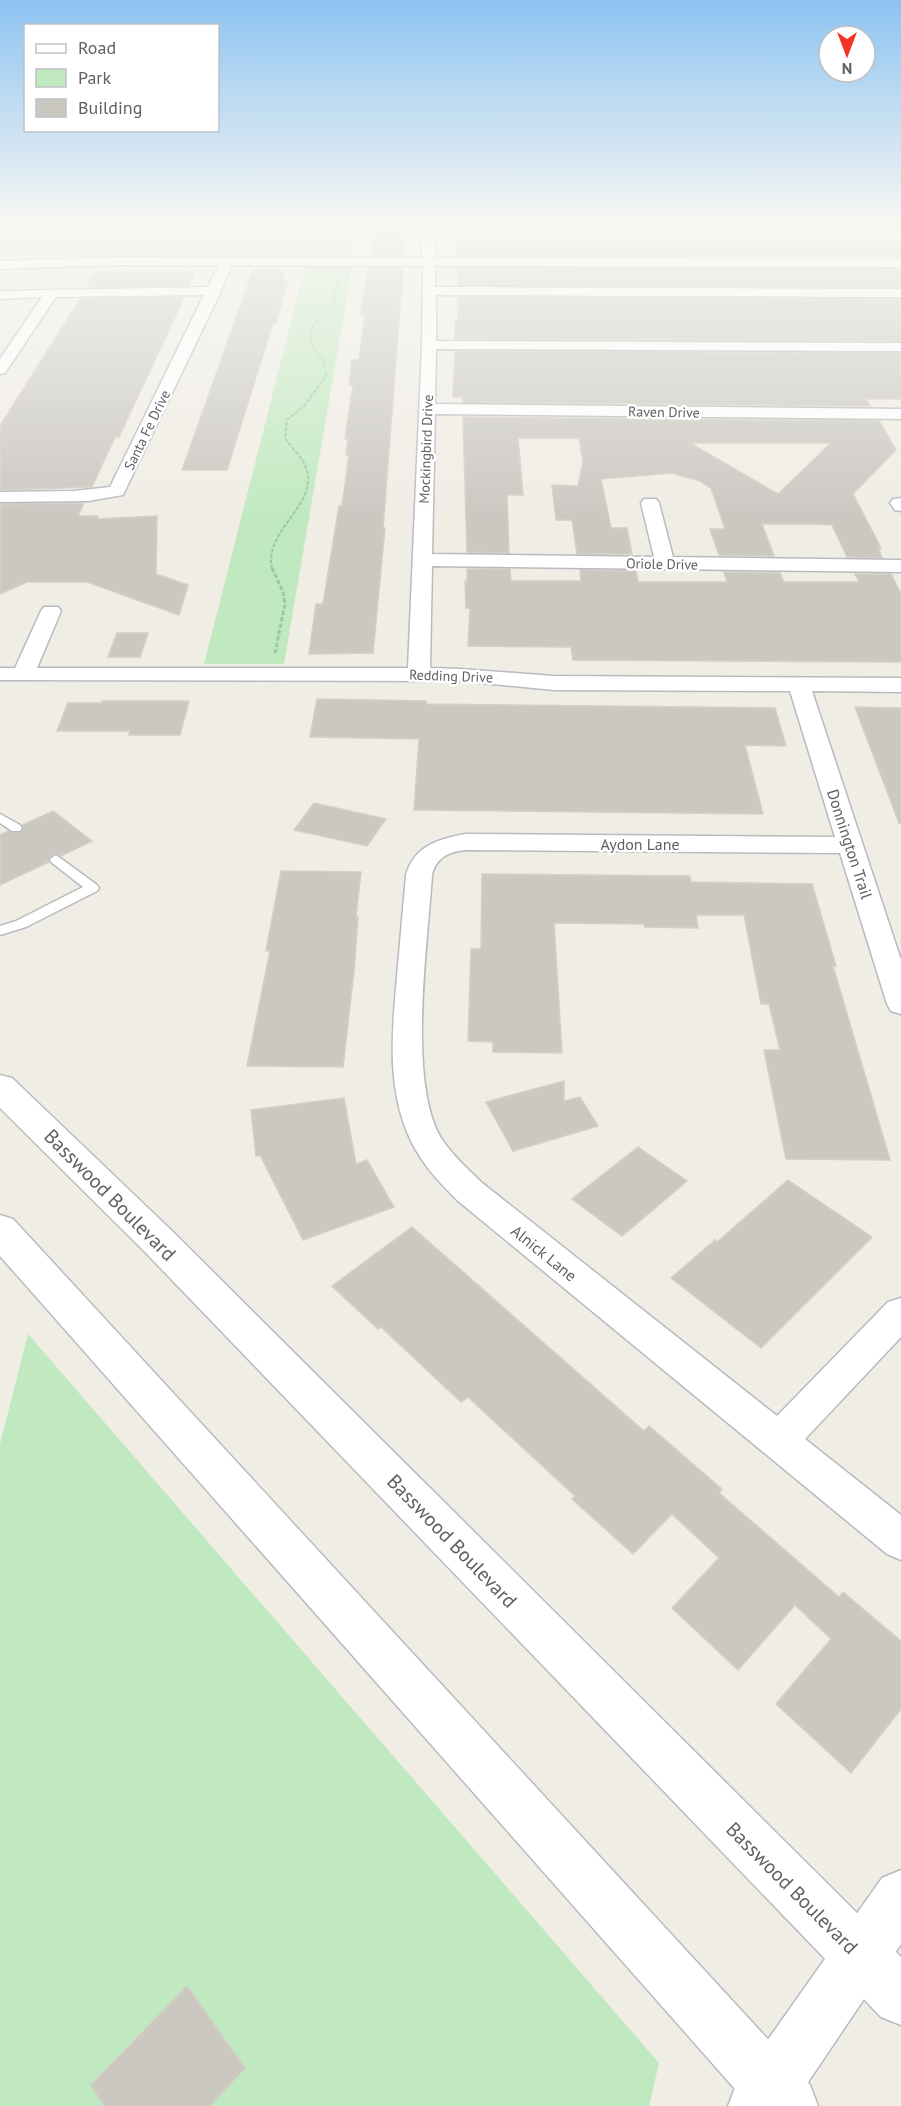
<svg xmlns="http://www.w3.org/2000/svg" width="901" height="2106" viewBox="0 0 901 2106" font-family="'PT Sans',sans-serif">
<rect width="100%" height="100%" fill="#f0ede5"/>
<path fill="#e0dcd3" d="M0 223H359L354 256H0Z"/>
<g fill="#c1e9c0">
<path d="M0 223H71L58 240H51L0 237Z"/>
<path d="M98 223H294L286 247 82 246Z"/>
<path d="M305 267H352L284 664H204Z"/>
<path d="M28 1334 659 2063 649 2106H0V1444Z"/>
</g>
<g fill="#cbc8c2" stroke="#d5cfc3" stroke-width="1.5" fill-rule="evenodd">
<path d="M455 223H901V231L455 230Z"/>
<path d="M374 226H405L402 256H370Z"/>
<path d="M456 241 901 243V257L458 256Z"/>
<path d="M368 268H401L403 270 383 528H385L373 653 309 654 316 604H323L339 506H342L349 455H346L348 439H345L353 385H349L352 360H359L365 314H361Z"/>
<path d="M458 268 901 269V287L458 285Z"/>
<path d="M253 270H285L282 281H288L276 323H273L227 470H182Z"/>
<path d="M101 271 131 272H195L189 285 87 287 96 272Z"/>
<path d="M458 297 901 299V341L455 339V321H458Z"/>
<path d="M184 298 119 437H115L92 487 0 490V426L80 299Z"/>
<path d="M455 351 901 353V399H866L870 406 463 402V397H453Z"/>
<path d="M463 417 879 421 896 450 853 494 881 548H878L882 558 847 557 832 525 817 524H762L774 556 719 555 710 529H725L711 488 700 481 671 473 601 479 611 528H627L632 554H577L572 520H556L552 485 578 486 583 462 579 438H518L523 495H507L509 553 467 552ZM690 443H831L778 494Z"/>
<path d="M84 503 78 516H98L97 519 157 516 156 574 188 585 179 615 87 582H27L0 594V504Z"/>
<path d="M467 569H510L511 581H581L580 570 636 571 638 582H727L724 572 780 573 784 582H859L855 574H891L901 594V662L573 660 571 647 468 646 470 608H466L465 581H467Z"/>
<path d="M117 633H148L140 657H108Z"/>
<path d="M317 699 426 701V704L775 708 786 746 745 745 763 814 414 810 419 739 310 737Z"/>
<path d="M102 701H189L180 735H129L130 731H57L68 703H102Z"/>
<path d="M855 707 901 708V823H899Z"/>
<path d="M314 803 386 819 367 846 294 830Z"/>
<path d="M53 811 92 841 61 856 55 853 48 858 49 862 0 885V835L8 831 20 833 24 829 22 825Z"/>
<path d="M281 871 361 872 356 917H358L354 971 343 1067 247 1066 270 951H266Z"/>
<path d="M482 874 690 876 691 882 812 884 836 966H833L890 1160 786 1159 764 1050H780L769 1004H761L744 915H696L698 928 645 927 644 924 554 923 562 1053 493 1052V1042L468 1041 471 949H481Z"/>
<path d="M564 1081V1101L580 1097 598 1126 513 1151 486 1102Z"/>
<path d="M344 1098 356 1164 367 1160 394 1207 303 1240 260 1155 256 1156 251 1110Z"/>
<path d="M638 1147 687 1181 622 1236 572 1199Z"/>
<path d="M788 1180 872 1237 761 1348 671 1278 715 1240 717 1242Z"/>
<path d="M412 1227 644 1431 649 1426 722 1489 719 1493 839 1597 843 1592 901 1641V1709L851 1773 776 1704 831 1639 795 1605 738 1670 672 1608 719 1558 672 1514 633 1554 572 1499 575 1496 468 1397 461 1402 381 1327 378 1329 332 1286Z"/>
<path d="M187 1986 245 2068 210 2106H104L91 2085Z"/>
</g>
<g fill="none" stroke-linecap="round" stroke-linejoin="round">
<g stroke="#b7bbbf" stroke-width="3">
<g id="service">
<path d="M0 814 20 825 22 828 20 831H12L0 823Z"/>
<path d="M56 855 97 885 99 888 97 891 26 927 0 935V926L16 921 83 887 51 862 50 859Z"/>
</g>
</g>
<g stroke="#b7bbbf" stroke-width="3">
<g id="minor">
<path d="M428 232 901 233V241L424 239V233Z"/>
<path d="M227 257 233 261 221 291 123 495 88 501 0 502V492L74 491 110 487 204 295 56 297 5 373 0 374V359L42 297 0 299V291L208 287 221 261Z"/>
<path d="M429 258 435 262V287L901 289V297L436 295V341L901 343V351L436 349 435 404 901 409V419L435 414 432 554 654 557 641 503 644 499H656L659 503 673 557 901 560V572L432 566 430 668 460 669 554 676 901 678V692L812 691 901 960V1014L891 1011 887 1004 840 853 465 850C448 852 436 858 432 875 428 942 407 1081 441 1138 452 1155 467 1168 481 1182L777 1416 888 1302 901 1298V1337L805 1439 901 1515V1560L887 1554 457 1200C440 1183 423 1165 412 1143 386 1091 392 1032 397 976 400 942 403 909 406 875 414 846 438 839 465 834L835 837 790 691 554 690 460 681 0 680V668H15L41 611 44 607H58L61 611 37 668H408L422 345 423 262Z"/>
<path d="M901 498V511L895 510 890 503 893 499Z"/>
</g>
</g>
<g stroke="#b7bbbf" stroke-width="3">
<g id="tertiary">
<path d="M422 223H434L436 258 901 259V267L116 265 0 269V261L116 257 422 258Z"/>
<path d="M901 1870V1944L792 2106H728L736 2085 882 1878Z"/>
</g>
</g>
<g stroke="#b8bcc1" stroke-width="3">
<g id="secondary">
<path d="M0 1075 12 1078 171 1230 901 1957V2025L881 2017 145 1252 0 1108Z"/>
<path d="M0 1215 13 1219 810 2085 818 2106H750L0 1256Z"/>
</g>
</g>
<path stroke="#98caa6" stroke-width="1.5" stroke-dasharray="2 1.5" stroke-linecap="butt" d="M326 375 324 361 312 345 310 336 312 327 334 302 338 279"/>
<path stroke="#98caa6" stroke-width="2" stroke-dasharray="4 1.5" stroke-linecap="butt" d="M272 569C263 529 322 504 305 465 300 455 291 447 285 438L287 420 305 405 326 376V373"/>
<path stroke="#98caa6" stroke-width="3" stroke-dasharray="4.5 2" stroke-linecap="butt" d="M272 568 283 592 285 604 275 653"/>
<use href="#service" fill="#fff" fill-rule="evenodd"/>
<use href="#minor" fill="#fff" fill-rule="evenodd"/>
<use href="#tertiary" fill="#fff" fill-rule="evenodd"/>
<use href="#secondary" fill="#fff" fill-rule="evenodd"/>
</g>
<linearGradient id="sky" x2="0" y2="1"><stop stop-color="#8dc3f1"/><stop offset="0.43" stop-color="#f8f7f3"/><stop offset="1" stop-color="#f8f7f3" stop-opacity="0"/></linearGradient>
<rect width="901" height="518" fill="url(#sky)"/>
<g text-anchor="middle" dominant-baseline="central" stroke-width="5" stroke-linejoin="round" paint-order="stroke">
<g font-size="14" fill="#5c6166" stroke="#fff">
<text transform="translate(664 412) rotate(1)">Raven Drive</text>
<text transform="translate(147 430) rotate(-64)">Santa Fe Drive</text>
<text transform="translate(426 449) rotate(-88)">Mockingbird Drive</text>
<text transform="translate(662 564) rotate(1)">Oriole Drive</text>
<text transform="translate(451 676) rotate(2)">Redding Drive</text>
</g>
<g font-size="16" fill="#5c6166" stroke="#fff">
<text x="640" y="844">Aydon Lane</text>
<text transform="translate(850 844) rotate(72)">Donnington Trail</text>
<text transform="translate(544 1253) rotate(39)">Alnick Lane</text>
</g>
<g font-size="20" fill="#5c6166" stroke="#fff">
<text transform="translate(110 1195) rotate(45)">Basswood Boulevard</text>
<text transform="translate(452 1541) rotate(46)">Basswood Boulevard</text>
<text transform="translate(792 1888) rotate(45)">Basswood Boulevard</text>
</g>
</g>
<rect x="24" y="24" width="195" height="108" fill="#ffffff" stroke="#bec0c2" stroke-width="1.5"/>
<rect x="36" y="44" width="30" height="9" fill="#ffffff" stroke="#bec0c2" stroke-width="1.5"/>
<text x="78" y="54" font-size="18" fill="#5c6166">Road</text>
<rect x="36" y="69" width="30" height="18" fill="#c1e9c0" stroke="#bec0c2" stroke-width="1.5"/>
<text x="78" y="84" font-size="18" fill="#5c6166">Park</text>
<rect x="36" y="99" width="30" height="18" fill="#cbc8c2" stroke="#bec0c2" stroke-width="1.5"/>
<text x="78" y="114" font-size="18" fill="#5c6166">Building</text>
<g transform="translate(847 54) rotate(180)"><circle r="28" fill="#ffffff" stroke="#bec0c2" stroke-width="1.5"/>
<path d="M0-4.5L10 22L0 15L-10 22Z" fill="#f33327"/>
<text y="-9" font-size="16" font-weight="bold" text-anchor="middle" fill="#5c6166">N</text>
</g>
</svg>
